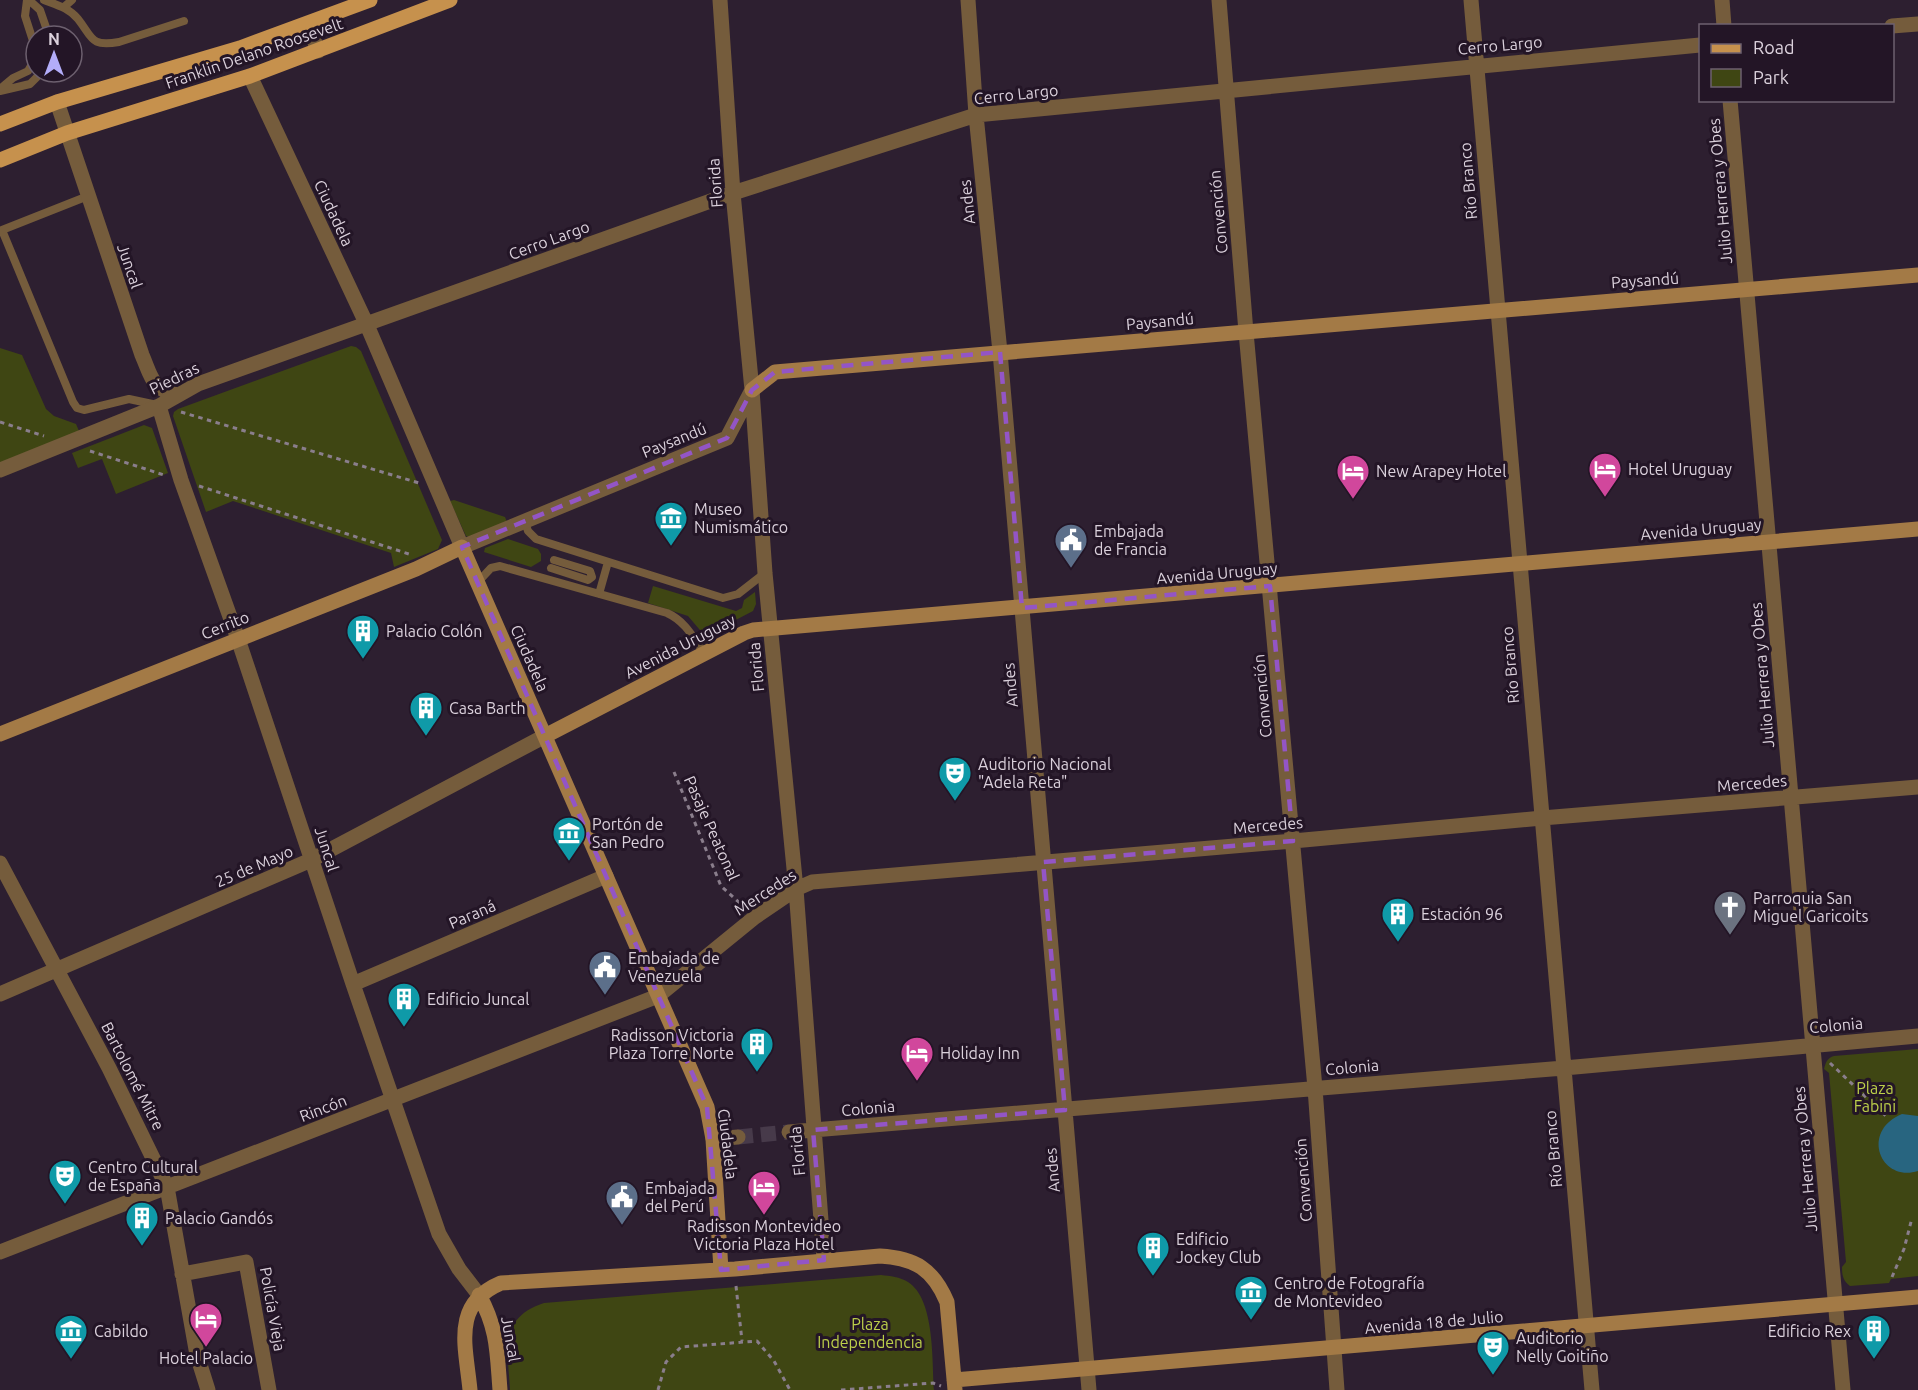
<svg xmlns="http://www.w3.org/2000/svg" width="1918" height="1390" viewBox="0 0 1918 1390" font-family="Ubuntu,sans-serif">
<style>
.green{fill:#3f4613}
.water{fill:#286580}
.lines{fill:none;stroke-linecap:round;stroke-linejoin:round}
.street-tunnel{stroke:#473a4a;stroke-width:15;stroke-dasharray:15 8;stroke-linecap:butt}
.path{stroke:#8a7e8c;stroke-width:3;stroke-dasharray:4.5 4.5;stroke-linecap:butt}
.lane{stroke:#755c3c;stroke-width:8}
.street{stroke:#755c3c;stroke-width:15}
.secondary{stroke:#a37a46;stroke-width:15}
.primary{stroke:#c6914d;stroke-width:15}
.marked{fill:none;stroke:#9355c6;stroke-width:4.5;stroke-dasharray:12 8;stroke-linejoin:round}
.labels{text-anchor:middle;stroke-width:6;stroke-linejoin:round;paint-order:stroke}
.street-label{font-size:16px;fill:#dbd1dc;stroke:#231526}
.poi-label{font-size:16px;fill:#dbd1dc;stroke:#231526;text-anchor:start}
.park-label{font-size:16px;fill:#bccf4a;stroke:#231526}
</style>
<rect width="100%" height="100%" fill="#2d1f30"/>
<path class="green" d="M351,346L356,347L361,351L442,540L438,549L394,567L391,553L233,501L206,512L173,416L174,412L178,409Z
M0,348L22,355L46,409L54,416L76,424L79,431L0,463Z
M144,425L152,428L168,473L116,494L102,459L78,468L72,453Z
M454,500L505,517L507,522L469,537L466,536L450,501Z
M508,539L538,549L541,554V561L531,567L484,552L485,548Z
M653,586L736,611L742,608L744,600L755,592L756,604L753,611L705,636L688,616L648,603Z
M1918,1049V1276L1891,1279L1889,1283L1850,1286C1843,1281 1842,1275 1842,1267L1846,1262L1829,1073L1824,1069C1826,1062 1827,1058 1834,1056Z
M881,1275C890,1276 900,1277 908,1282C935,1299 932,1361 934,1390H510C508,1351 498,1318 544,1303Z"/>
<path class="water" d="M1902,1114L1918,1116V1171C1880,1183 1860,1131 1902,1114Z"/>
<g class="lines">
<path class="street-tunnel" d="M738,1137L789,1132"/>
<path class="path" d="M181,412L419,483
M0,422L44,436
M90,451L164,475
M199,486L412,555
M674,772L721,886L744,907
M1830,1063L1887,1117
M1892,1277L1904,1249L1912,1218
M736,1286L742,1341
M658,1390L666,1362L681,1347L757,1341L774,1361L790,1390
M841,1390L933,1383L941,1386"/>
<path class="lane" d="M29,0L40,10L49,36
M44,0C57,5 69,8 78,19C93,38 90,47 119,42L184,21
M64,7L72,0
M0,89L13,78L28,71L35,59V47L25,16L27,0
M0,91L30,84L42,72
M88,196L2,230L73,402L77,408L84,410L129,399L157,405
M525,522L528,531L536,539L723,598L738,594L765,573
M551,568L588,580L592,577L590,571L554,560
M477,583L491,568L500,566L667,613C685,621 693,637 704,653
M599,594L608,562"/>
<path class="street" d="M720,0L733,193L752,390L765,573L796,889L824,1260
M968,0L976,115L1000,352L1089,1390
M1219,0L1246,332L1315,1088L1337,1390
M1471,0L1592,1390
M1722,0L1724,26
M308,24L318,51
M1892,26L1918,24
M250,76L367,325L462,547L727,438L752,390
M1730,100L1843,1390
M57,102L142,355C152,378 151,388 177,395
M159,406L181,480L238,639L353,984L439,1234L459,1269L479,1295
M0,470L159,406L198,384L733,193L976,115L1700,45
M0,863L109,1068L167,1187L197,1355L208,1390
M353,984L606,876
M0,994L311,860L545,736
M789,1132L1564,1068L1918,1036
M713,1139L738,1137
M0,1252L658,996L755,917L796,889L812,882L1293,841L1542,818L1918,787
M182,1274L246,1262L269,1390"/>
<path class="secondary" d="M752,390L775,372L1918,275
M0,734L416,569L462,547L707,1107L713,1139L721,1270
M545,736L744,633L753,630L1918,529
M479,1295C498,1329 497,1353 500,1390
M954,1380L1918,1297
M470,1390C466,1347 451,1304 501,1283L735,1269L880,1256C915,1258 933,1269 947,1302L955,1390"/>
<path class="primary" d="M0,124L57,102L240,48L370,0
M0,160L67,133L250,76L450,0"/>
</g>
<path class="marked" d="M1000,352L1022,608L1270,586L1293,841L1043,862L1065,1110L813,1130L824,1260L721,1270L707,1107L462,547L727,438L752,390L775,372Z"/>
<defs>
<g id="hotel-pin" transform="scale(1.725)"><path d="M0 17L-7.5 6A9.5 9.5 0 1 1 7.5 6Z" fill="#d1479c" stroke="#231526"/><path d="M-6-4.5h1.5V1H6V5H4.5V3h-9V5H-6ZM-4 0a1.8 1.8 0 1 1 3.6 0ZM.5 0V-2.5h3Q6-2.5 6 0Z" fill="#fff"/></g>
<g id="museum-pin" transform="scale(1.725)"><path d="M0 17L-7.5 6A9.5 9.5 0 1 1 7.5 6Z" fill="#0f9aa8" stroke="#231526"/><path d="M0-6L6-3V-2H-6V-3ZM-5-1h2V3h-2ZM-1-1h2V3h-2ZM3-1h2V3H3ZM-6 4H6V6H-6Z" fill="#fff"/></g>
<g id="civic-pin" transform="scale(1.725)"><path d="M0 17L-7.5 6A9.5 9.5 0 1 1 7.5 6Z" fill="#5c6f8a" stroke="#231526"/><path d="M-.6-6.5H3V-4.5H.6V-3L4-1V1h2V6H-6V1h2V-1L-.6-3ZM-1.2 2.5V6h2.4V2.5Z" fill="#fff"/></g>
<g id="building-pin" transform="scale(1.725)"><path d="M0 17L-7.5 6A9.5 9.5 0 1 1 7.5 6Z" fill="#0f9aa8" stroke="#231526"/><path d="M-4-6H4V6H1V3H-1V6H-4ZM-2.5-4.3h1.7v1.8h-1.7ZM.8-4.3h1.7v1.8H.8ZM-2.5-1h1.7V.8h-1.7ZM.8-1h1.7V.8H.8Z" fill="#fff"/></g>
<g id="theatre-pin" transform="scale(1.725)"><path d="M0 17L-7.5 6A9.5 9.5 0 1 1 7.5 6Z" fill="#0f9aa8" stroke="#231526"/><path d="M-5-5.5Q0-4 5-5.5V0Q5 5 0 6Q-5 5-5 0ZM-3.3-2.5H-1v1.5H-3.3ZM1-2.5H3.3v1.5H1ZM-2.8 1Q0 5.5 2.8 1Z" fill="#fff"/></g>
<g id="church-pin" transform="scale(1.725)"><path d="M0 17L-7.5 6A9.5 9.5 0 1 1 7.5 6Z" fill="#6b7280" stroke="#231526"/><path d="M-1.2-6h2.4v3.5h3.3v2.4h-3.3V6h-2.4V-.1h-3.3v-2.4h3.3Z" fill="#fff"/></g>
</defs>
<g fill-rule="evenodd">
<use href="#hotel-pin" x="1605" y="469"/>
<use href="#hotel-pin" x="1353" y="471"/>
<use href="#museum-pin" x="671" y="518"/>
<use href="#civic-pin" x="1071" y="540"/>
<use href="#building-pin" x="363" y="631"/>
<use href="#building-pin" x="426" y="708"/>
<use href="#theatre-pin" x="955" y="773"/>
<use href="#museum-pin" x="569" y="833"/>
<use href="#church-pin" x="1730" y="907"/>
<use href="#building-pin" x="1398" y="914"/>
<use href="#civic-pin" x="605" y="967"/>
<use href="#building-pin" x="404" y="999"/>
<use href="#building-pin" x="757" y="1044"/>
<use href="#hotel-pin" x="917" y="1053"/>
<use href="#theatre-pin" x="65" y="1176"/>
<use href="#hotel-pin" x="764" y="1187"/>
<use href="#civic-pin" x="622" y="1197"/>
<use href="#building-pin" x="142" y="1218"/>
<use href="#building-pin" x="1153" y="1248"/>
<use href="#museum-pin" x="1251" y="1292"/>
<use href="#hotel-pin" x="206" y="1319"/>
<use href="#museum-pin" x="71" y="1331"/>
<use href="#building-pin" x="1874" y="1331"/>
<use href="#theatre-pin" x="1493" y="1347"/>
</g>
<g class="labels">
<g class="street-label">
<text transform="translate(1500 45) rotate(-5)" y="6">Cerro Largo</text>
<text transform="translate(254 53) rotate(-19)" y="6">Franklin Delano Roosevelt</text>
<text transform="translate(1016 94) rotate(-6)" y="6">Cerro Largo</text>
<text transform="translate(1468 181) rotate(-95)" y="6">Río Branco</text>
<text transform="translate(715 183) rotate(-94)" y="6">Florida</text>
<text transform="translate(1720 191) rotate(-95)" y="6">Julio Herrera y Obes</text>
<text transform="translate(967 202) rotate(-96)" y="6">Andes</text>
<text transform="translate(1218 212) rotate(-95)" y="6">Convención</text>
<text transform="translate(334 213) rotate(65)" y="6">Ciudadela</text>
<text transform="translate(549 240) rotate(-20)" y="6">Cerro Largo</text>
<text transform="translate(130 266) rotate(71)" y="6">Juncal</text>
<text transform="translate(1645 280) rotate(-4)" y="6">Paysandú</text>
<text transform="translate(1160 321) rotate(-5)" y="6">Paysandú</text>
<text transform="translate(174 378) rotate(-26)" y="6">Piedras</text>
<text transform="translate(674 440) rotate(-22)" y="6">Paysandú</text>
<text transform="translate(1701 529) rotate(-5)" y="6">Avenida Uruguay</text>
<text transform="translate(1217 573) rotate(-5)" y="6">Avenida Uruguay</text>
<text transform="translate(225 625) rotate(-22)" y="6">Cerrito</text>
<text transform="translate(680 646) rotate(-27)" y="6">Avenida Uruguay</text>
<text transform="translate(530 658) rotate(66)" y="6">Ciudadela</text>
<text transform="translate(1510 665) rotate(-95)" y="6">Río Branco</text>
<text transform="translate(756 667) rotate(-95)" y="6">Florida</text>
<text transform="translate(1762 675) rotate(-95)" y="6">Julio Herrera y Obes</text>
<text transform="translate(1010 685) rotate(-95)" y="6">Andes</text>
<text transform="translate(1262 696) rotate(-95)" y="6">Convención</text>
<text transform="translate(1752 783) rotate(-5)" y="6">Mercedes</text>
<text transform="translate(1268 825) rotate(-5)" y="6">Mercedes</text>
<text transform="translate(712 828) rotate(66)" y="6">Pasaje Peatonal</text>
<text transform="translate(327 849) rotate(72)" y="6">Juncal</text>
<text transform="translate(254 866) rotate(-23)" y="6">25 de Mayo</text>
<text transform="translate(765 892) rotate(-33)" y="6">Mercedes</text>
<text transform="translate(472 914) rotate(-23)" y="6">Paraná</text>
<text transform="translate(1836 1025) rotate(-5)" y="6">Colonia</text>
<text transform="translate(1352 1067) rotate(-5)" y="6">Colonia</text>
<text transform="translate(133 1076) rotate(63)" y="6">Bartolomé Mitre</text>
<text transform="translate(323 1108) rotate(-21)" y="6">Rincón</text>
<text transform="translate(868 1108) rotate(-5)" y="6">Colonia</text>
<text transform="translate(728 1144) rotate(83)" y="6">Ciudadela</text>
<text transform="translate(1553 1149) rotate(-95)" y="6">Río Branco</text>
<text transform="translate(797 1151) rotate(-95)" y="6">Florida</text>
<text transform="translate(1805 1159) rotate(-95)" y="6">Julio Herrera y Obes</text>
<text transform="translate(1052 1170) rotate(-95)" y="6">Andes</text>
<text transform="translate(1303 1180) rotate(-94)" y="6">Convención</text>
<text transform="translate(273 1309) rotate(80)" y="6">Policía Vieja</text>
<text transform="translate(1434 1322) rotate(-5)" y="6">Avenida 18 de Julio</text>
<text transform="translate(511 1339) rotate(80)" y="6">Juncal</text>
</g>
<g class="poi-label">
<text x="1628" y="475">Hotel Uruguay</text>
<text x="1376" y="477">New Arapey Hotel</text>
<text x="694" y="515">Museo<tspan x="694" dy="18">Numismático</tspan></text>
<text x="1094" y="537">Embajada<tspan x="1094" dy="18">de Francia</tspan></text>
<text x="386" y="637">Palacio Colón</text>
<text x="449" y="714">Casa Barth</text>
<text x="978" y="770">Auditorio Nacional<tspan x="978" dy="18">"Adela Reta"</tspan></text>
<text x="592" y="830">Portón de<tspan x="592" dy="18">San Pedro</tspan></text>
<text x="1753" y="904">Parroquia San<tspan x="1753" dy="18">Miguel Garicoits</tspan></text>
<text x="1421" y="920">Estación 96</text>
<text x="628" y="964">Embajada de<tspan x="628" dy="18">Venezuela</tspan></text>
<text x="427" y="1005">Edificio Juncal</text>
<text x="734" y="1041" text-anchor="end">Radisson Victoria<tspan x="734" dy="18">Plaza Torre Norte</tspan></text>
<text x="940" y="1059">Holiday Inn</text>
<text x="88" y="1173">Centro Cultural<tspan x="88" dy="18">de España</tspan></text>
<text x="645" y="1194">Embajada<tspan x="645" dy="18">del Perú</tspan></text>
<text x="165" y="1224">Palacio Gandós</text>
<text x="764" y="1232" text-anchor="middle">Radisson Montevideo<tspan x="764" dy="18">Victoria Plaza Hotel</tspan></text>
<text x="1176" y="1245">Edificio<tspan x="1176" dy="18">Jockey Club</tspan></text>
<text x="1274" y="1289">Centro de Fotografía<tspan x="1274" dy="18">de Montevideo</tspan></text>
<text x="94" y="1337">Cabildo</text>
<text x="1851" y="1337" text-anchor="end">Edificio Rex</text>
<text x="1516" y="1344">Auditorio<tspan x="1516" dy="18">Nelly Goitiño</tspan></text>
<text x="206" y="1364" text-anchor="middle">Hotel Palacio</text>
</g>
<g class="park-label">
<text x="1875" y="1094">Plaza<tspan x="1875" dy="18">Fabini</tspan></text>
<text x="870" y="1330">Plaza<tspan x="870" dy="18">Independencia</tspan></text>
</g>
</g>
<rect x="1699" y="24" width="195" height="78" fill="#231526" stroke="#6d606f" stroke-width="1.5"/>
<rect x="1711" y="44" width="30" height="9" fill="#c6914d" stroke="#6d606f" stroke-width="1.5"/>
<text x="1753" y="54" font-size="18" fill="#dbd1dc">Road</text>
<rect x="1711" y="69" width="30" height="18" fill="#3f4613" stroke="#6d606f" stroke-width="1.5"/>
<text x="1753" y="84" font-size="18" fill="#dbd1dc">Park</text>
<g transform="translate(54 54)"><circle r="28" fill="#231526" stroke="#6d606f" stroke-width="1.5"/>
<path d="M0-4.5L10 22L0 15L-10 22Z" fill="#b3adf9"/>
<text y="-9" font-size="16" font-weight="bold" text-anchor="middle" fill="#dbd1dc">N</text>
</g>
</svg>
